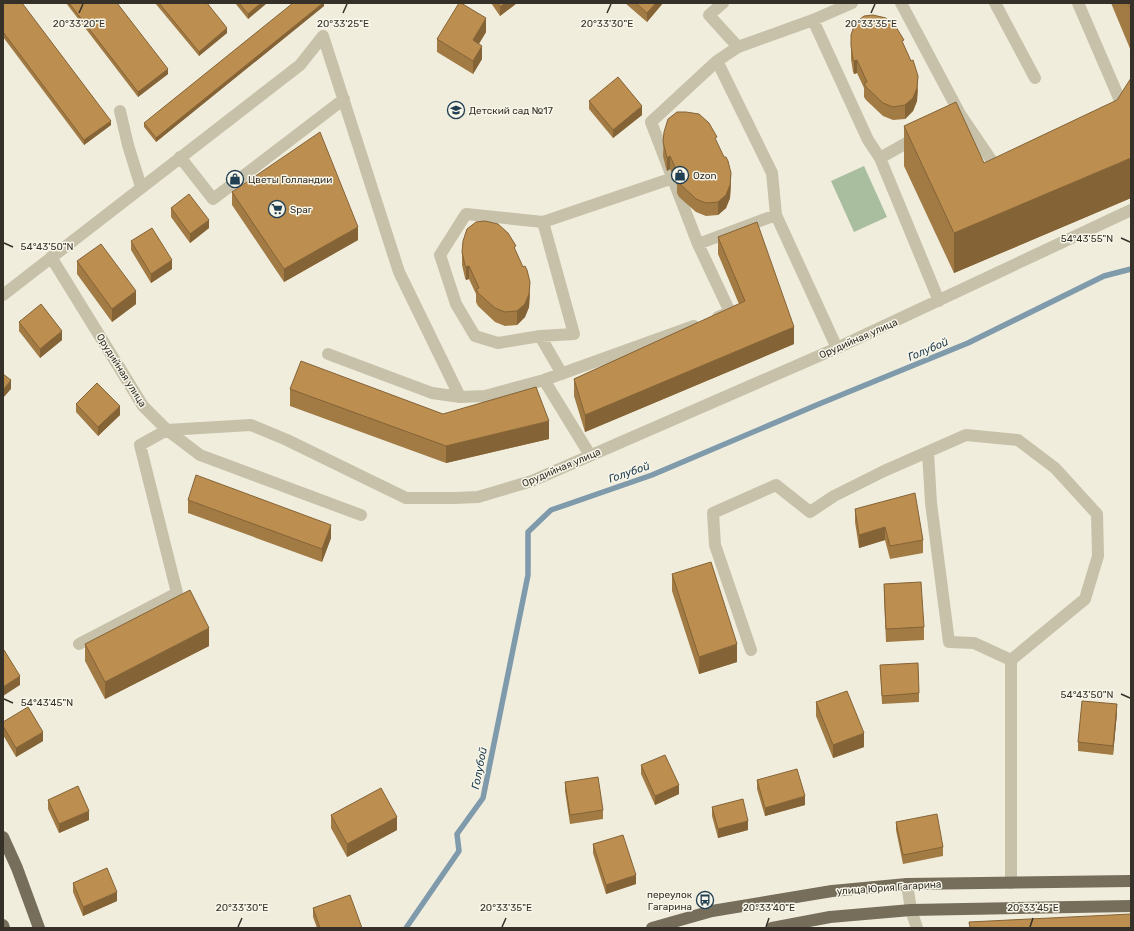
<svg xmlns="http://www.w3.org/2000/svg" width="1134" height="931" viewBox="0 0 1134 931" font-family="Rubik,sans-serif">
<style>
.green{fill:#a8be9e}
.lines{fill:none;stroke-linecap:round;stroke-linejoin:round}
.stream{stroke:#7e9aab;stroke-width:5.5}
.minor{stroke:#c7c1aa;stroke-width:12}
.major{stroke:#766d5b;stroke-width:12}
.wall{fill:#a27a44}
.shaded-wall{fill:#846337}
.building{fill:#bc8e4f;stroke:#846337}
.ticks{fill:none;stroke:#353129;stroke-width:1.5}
.labels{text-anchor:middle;stroke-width:3;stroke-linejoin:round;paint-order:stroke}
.poi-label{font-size:10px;fill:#353129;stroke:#f8f6e9;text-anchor:start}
.street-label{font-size:10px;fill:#353129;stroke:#f8f6e9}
.water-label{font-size:11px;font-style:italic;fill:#213f53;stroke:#f8f6e9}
.ticks-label{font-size:10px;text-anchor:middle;fill:#353129;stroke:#f8f6e9;stroke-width:3;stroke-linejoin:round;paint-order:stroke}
</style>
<rect width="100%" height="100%" fill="#f0eddd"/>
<path class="green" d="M864,166L887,217L854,232L831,181Z"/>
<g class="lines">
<path class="stream" d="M406,928L459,851L457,834L483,798L528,575V532L551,510L652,475L819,404L968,343L1104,276L1131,269"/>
<path class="minor" d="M723,3L709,15L738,47
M901,3L960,114L958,115
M995,3L1035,78
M1078,3L1125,112
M813,20L868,140L880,158L917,137
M323,36L399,272L460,397
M717,61L772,173L776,215L837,348
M120,111L128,145L141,187
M960,114L998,170L1001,169
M180,157L213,199L344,99
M880,158L939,301
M543,222L466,214L440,255L456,304L475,336L498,343L540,336L574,334L543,222L673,178
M698,244L776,215
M51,257L143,406L167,430L251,425L287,440L406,498H454L478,497L532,481L837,348L1131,210
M3,295L300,65L323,36
M718,317L730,312L698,244L651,122L717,61L738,47L813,20L852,3
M540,336L562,374
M328,354L432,393L460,397L485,396L544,380L590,455
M544,380L694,326
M928,452L931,503L949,642L974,643L1011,660V883
M79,644L177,593L140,445L167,430L200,455L361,515
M751,650L715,545L713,513L776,485L810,512L834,496L884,471L966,435L1018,440L1055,468L1097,514L1098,556L1085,599L1011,660
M907,884L911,910L917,928"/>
<path class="major" d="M3,837L17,868L39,928
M3,925L4,928
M652,928L712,911L832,891L907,884L1131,881
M772,928L830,917L911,910L1131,906"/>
</g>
<path class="wall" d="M3,3L111,125L84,145L3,37Z
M66,3H117L168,74L138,97Z
M155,3H207L227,33L199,56Z
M235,3H267L248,19Z
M323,3H324V6L156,142L144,127V123Z
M491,3H517L500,16Z
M625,3H663L647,22Z
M1111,3H1131V51Z
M486,32L479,44L482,59L473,74L437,52V39Z
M851,35L904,46L918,90L917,101L913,111L905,119L893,120L883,116L866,100L864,97V88L857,73L854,74L853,72L851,59Z
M589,101L642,115L613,138L589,109Z
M904,126L984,163L1131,198L954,273L904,166Z
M664,132L717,143L731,186L730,198L726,208L718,215L706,216L696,212L679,197L677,193V185L670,169L667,171L666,168L663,156Z
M232,192L358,240L284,282L232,205Z
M171,208L209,228L190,243L171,217Z
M718,237L794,344L585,432L574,396V379L739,304L718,254Z
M131,241L172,269L151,283L131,250Z
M462,252H516L530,295L529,307L525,317L517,325L505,326L495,322L478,306L476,302V294L469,279L466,280L465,278L462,265Z
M77,261L136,304L112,322L77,274Z
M19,322L62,340L40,358L19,331Z
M290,389L443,414L549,439L446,463L290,406Z
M76,404L120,415L98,436L76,412Z
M188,500L331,538L322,562L188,513Z
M855,509L923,540V553L890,559L885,540L859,548L855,522Z
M672,574L737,662L699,674L672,591Z
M884,584L924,627V640L886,642L884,597Z
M85,644L209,646L105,699L85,661Z
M880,665L919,693V702L882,704Z
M816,702L864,747L833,758L816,716Z
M1117,713L1113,755L1078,751V742Z
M3,722L43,741L16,757L3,735Z
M641,765L679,794L655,805L641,774Z
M757,780L805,805L765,816L757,789Z
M565,782L603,810V819L570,824L565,791Z
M48,800L89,820L59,833L48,809Z
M712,807L748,830L718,838L712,816Z
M331,815L397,830L347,857L331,828Z
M896,822L943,847V856L903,864L896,830Z
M593,844L636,884L606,894L593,853Z
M73,883L117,901L83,916L73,892Z
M313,908L362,928H317L313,917Z"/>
<path class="shaded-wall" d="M261,3H267L248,19V14Z
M323,3H324V6L156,142V138Z
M505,3H517L500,16V7Z
M656,3H663L647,22V13Z
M486,18V32L473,53V40Z
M227,28V33L199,56V52Z
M482,46V59L473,74V61Z
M857,60V73L854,74V61Z
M168,69V74L138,97V92Z
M918,76L917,101L913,111L905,119V105Z
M642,106V115L613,138V130Z
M111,121V125L84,145V140Z
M670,156V169L667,171V158Z
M1131,158V198L954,273V233Z
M731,173L730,198L726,208L718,215V202Z
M209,220V228L190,243V234Z
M358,227V240L284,282V269Z
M172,260V269L151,283V274Z
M469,266V279L466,280V267Z
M530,282L529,307L525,317L517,325V311Z
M136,291V304L112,322V309Z
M794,327V344L585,432V415Z
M62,331V340L40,358V349Z
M11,380V389L3,398V390Z
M120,406V415L98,436V427Z
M549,421V439L446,463V446Z
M331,525V538L322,562V549Z
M885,527V540L859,548V535Z
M209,628V646L105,699V682Z
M737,644V662L699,674V657Z
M20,676V685L3,696V687Z
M1117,704V713L1113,755V746Z
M43,732V741L16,757V748Z
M864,733V747L833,758V745Z
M679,785V794L655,805V796Z
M805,796V805L765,816V808Z
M89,811V820L59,833V824Z
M397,817V830L347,857V844Z
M748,821V830L718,838V829Z
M636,875V884L606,894V885Z
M117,892V901L83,916V907Z"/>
<path class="building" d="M3,3H22L111,121L84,140L3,32Z
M69,3H117L168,69L138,92Z
M159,3H207L227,28L199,52Z
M239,3H261L248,14Z
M293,3H323L156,138L144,123Z
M459,3H461L486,18L473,40L482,46L473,61L437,39Z
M498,3H505L500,7Z
M636,3H656L647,13Z
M1128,3H1131V10Z
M873,15L886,18L896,27L904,40L902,41L911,61L913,60L918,76L917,88L913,98L905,105L893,107L883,103L866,87L864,83L867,82L857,60L854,61L853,59L851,46V35L855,23L864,16Z
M618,77L642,106L613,130L589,101Z
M1131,78V158L954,233L904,126L956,102L984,163L1117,100Z
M677,112H686L699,114L709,123L717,137L715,138L724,157H726L728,161L731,173L730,185L726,195L718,202L706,203L696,199L679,183L677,180L680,178L670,156L667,158L663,142L664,132L668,119Z
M320,132L358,227L284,269L232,192Z
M189,194L209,220L190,234L171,208Z
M485,221L498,224L508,233L516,246L514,247L523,267L525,266L527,270L530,282L529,294L525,304L517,311L505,312L495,308L478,293L476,289L479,288L469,266L466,267L465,265L462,252L463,241L467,229L476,222Z
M757,222L794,327L585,415L574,379L745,301L718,237Z
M152,228L172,260L151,274L131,241Z
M101,244L136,291L112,309L77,261Z
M41,304L62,331L40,349L19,322Z
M301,361L443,414L536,387L549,421L446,446L290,389Z
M3,374L11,380L3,390Z
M97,383L120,406L98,427L76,404Z
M196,475L331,525L322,549L188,500Z
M915,493L923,540L890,546L885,527L859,535L855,509Z
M711,562L737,644L699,657L672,574Z
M921,582L924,627L886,629L884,584Z
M190,590L209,628L105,682L85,644Z
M4,650L20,676L3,687V651Z
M918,663L919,693L882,696L880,665Z
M847,691L864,733L833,745L816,702Z
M1082,701L1117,704L1113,746L1078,742Z
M28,707L43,732L16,748L3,726V722Z
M665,755L679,785L655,796L641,765Z
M797,769L805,796L765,808L757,780Z
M598,777L603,810L570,815L565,782Z
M78,786L89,811L59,824L48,800Z
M381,788L397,817L347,844L331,815Z
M743,799L748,821L718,829L712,807Z
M937,814L943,847L903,855L896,822Z
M623,835L636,875L606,885L593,844Z
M107,868L117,892L83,907L73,883Z
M350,895L362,928H320L313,908Z
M1131,914V928H970L969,922Z"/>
<path class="ticks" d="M79,13L83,4M343,13L347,4M607,13L611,4M871,13L875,4M1121,238L1130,242M4,243L13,247M1121,694L1130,698M4,699L13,703M238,927L242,918M502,927L506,918M766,927L769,918M1030,927L1033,918"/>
<defs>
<g id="school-ring" transform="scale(0.9)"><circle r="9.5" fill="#f8f6e9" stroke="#213f53" stroke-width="1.5"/><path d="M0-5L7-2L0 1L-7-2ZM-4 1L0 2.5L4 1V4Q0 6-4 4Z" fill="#213f53"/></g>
<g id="shop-ring" transform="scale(0.9)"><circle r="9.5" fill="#f8f6e9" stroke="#213f53" stroke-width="1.5"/><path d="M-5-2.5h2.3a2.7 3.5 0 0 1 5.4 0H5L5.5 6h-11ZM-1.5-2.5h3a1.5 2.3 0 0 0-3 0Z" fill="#213f53"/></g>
<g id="supermarket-ring" transform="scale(0.9)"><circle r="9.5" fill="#f8f6e9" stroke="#213f53" stroke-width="1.5"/><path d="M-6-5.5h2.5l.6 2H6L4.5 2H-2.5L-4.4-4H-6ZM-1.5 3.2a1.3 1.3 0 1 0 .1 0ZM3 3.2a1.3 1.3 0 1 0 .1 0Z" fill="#213f53"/></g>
<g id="bus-ring" transform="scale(0.9)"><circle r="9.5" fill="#f8f6e9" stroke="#213f53" stroke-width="1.5"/><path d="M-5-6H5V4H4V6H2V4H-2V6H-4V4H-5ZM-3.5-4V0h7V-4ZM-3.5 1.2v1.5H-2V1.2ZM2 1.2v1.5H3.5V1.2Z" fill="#213f53"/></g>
</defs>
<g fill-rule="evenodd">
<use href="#school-ring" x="456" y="110"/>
<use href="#shop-ring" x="680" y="175"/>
<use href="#shop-ring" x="235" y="179"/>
<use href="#supermarket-ring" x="277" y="209"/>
<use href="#bus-ring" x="705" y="900"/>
</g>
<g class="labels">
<g class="poi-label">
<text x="469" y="114">Детский сад №17</text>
<text x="693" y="179">Ozon</text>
<text x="248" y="183">Цветы Голландии</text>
<text x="290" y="213">Spar</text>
<text x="692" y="898" text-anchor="end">переулок<tspan x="692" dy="12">Гагарина</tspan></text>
</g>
<g class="street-label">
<text transform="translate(858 338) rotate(-24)" y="4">Орудийная улица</text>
<text transform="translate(122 370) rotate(58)" y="4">Орудийная улица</text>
<text transform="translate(561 467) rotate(-23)" y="4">Орудийная улица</text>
<text transform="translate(889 887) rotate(-4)" y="4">улица Юрия Гагарина</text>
</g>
<g class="water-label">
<text transform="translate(928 349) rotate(-23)" y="4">Голубой</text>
<text transform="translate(629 472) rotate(-19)" y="4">Голубой</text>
<text transform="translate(479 768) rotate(-79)" y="4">Голубой</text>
</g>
</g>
<g class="ticks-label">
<text x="79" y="27">20°33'20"E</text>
<text x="343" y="27">20°33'25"E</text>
<text x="607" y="27">20°33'30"E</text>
<text x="871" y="27">20°33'35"E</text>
<text x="1087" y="242">54°43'55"N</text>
<text x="47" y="250">54°43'50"N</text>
<text x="1087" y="698">54°43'50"N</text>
<text x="47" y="706">54°43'45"N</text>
<text x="242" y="911">20°33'30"E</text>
<text x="506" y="911">20°33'35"E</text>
<text x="769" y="911">20°33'40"E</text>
<text x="1033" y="911">20°33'45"E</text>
</g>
<rect width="1134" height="931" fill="none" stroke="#353129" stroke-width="8"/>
</svg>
